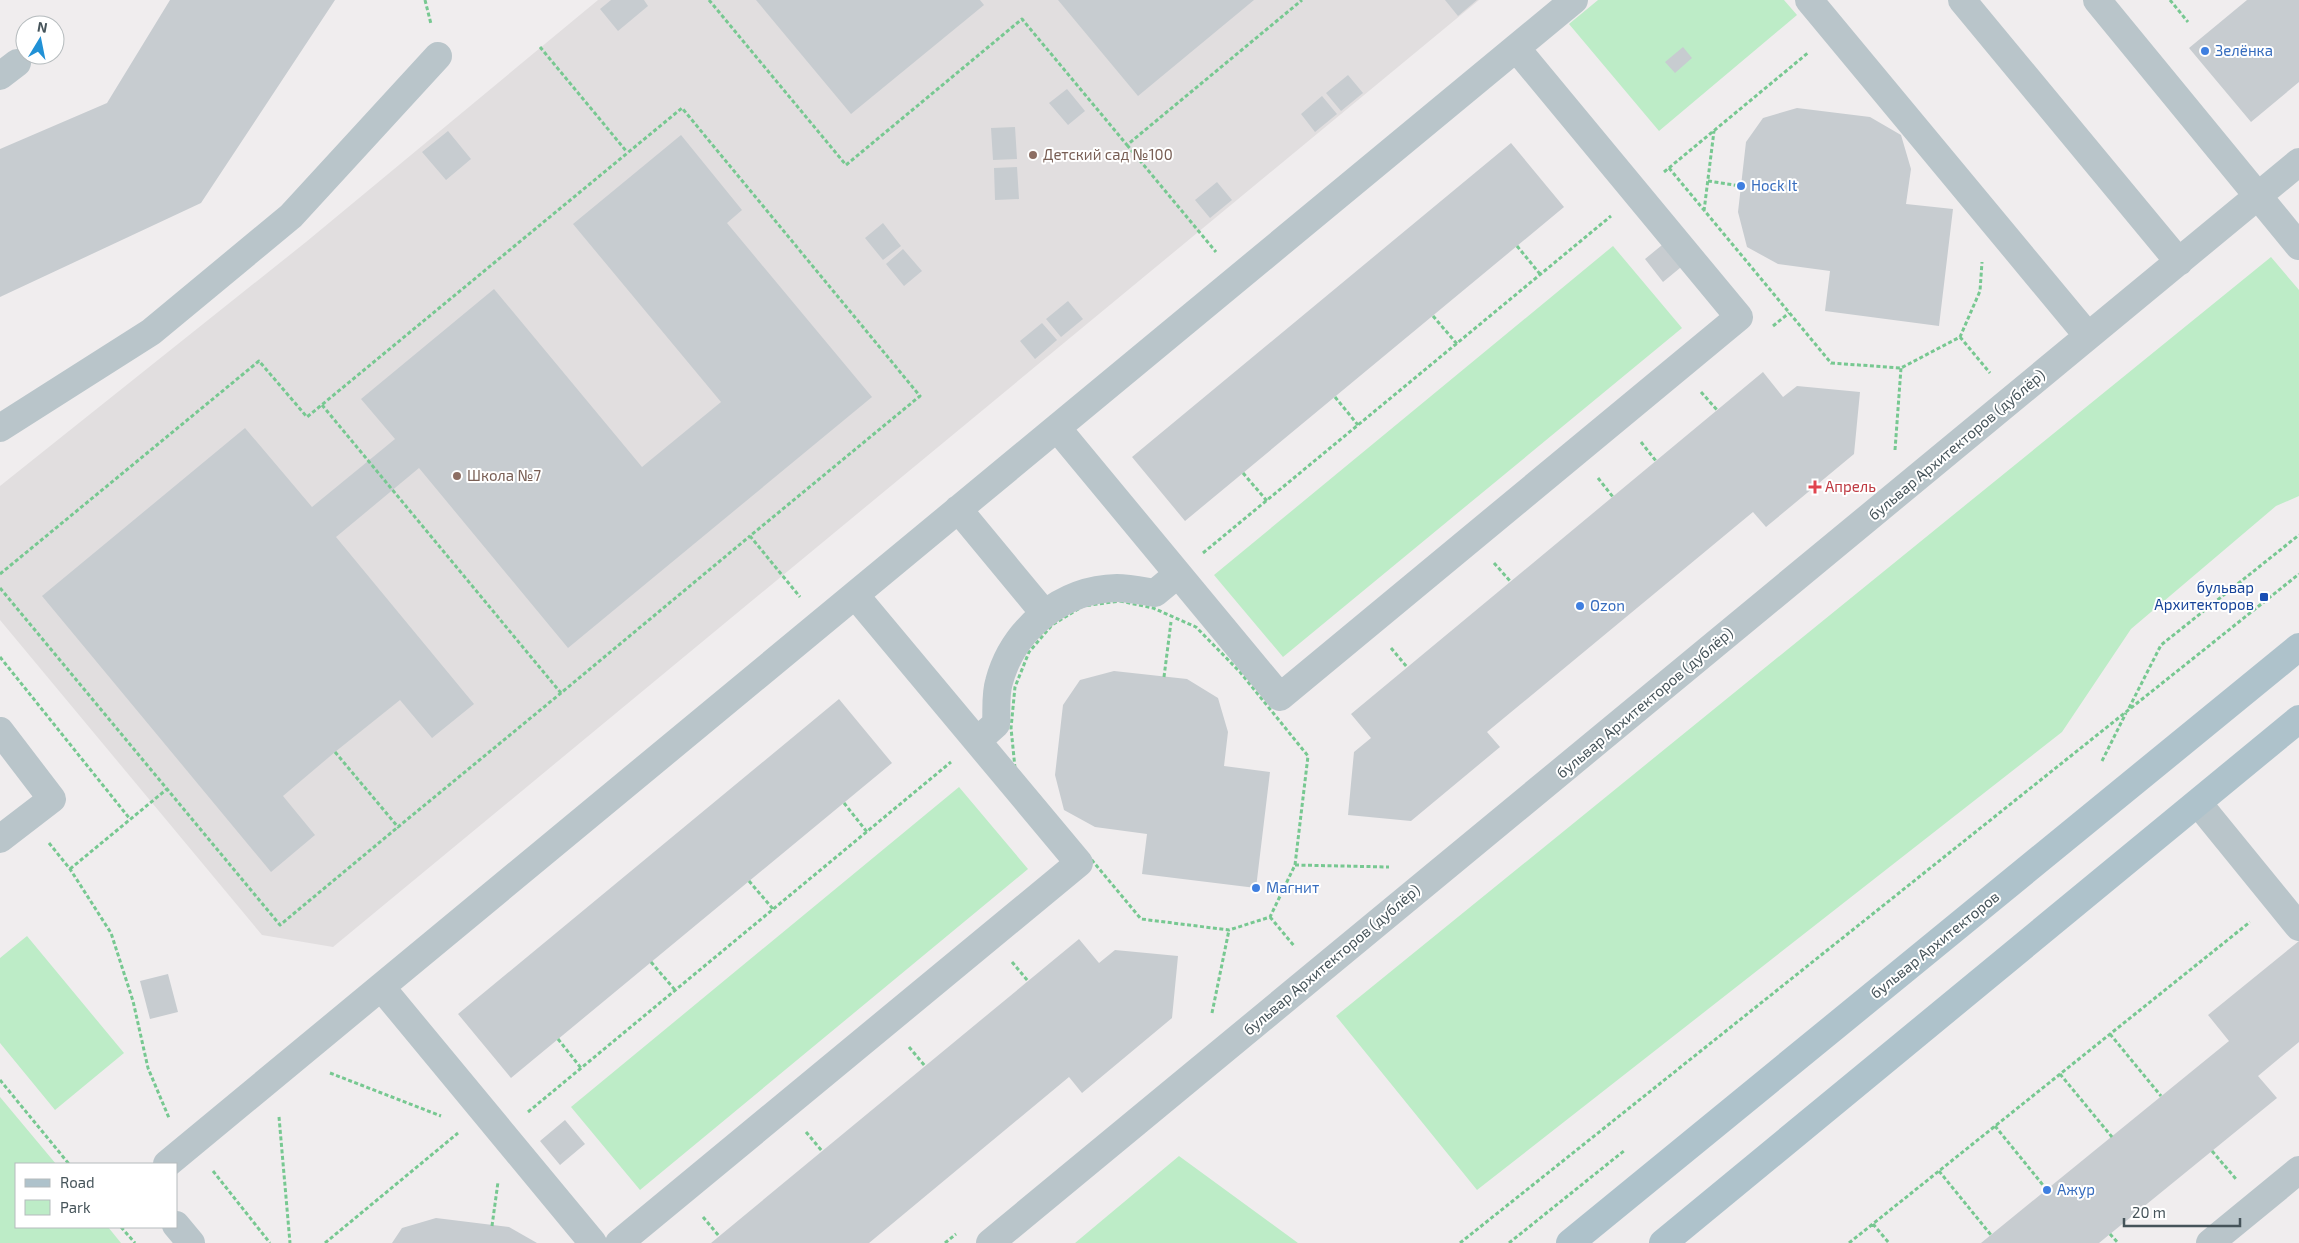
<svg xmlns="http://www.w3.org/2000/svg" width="2299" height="1243" viewBox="0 0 2299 1243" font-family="'Exo 2',sans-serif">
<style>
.education{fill:#e1dedf}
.green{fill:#bdecc7}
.building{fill:#c7ccd0}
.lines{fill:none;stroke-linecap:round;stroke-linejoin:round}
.path{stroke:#77c891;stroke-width:3;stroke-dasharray:4 2.5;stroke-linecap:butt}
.minor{stroke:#b9c5ca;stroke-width:28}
.major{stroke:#aec2cb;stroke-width:28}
.shop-dot{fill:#3f7fe0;stroke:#fff;stroke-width:2}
.education-dot{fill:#8d6e63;stroke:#fff;stroke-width:2}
.health-dot{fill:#e0444e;stroke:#fff;stroke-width:2}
.transit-dot{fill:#1a4fb4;stroke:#fff;stroke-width:2}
.labels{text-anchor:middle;stroke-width:4;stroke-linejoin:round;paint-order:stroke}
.shop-label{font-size:15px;fill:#366cbe;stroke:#fff;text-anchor:start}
.education-label{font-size:15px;fill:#785e54;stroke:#fff;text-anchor:start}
.street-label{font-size:15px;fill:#46545a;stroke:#fff}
.health-label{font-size:15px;fill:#be3a42;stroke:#fff;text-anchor:start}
.transit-label{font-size:15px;fill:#164399;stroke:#fff;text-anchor:end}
</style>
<rect width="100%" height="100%" fill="#f0edee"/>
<path class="education" d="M598,0H1479L333,947L262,935L0,620V486L306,242Z"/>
<path class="green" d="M1598,0H1784L1797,15L1659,131L1569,24Z
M1613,246L1682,328L1283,657L1214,575Z
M2271,257L2299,290V496L2276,506L2131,629L2062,732L1477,1190L1336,1016Z
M959,787L1028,869L640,1190L571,1107Z
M27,936L124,1053L55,1110L0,1043V958Z
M0,1097L56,1164H16V1227H108L121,1243H0Z
M1179,1156L1298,1243H1075Z"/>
<path class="building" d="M170,0H335L201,203L0,297V149L107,103Z
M611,0H644L648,6L618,31L600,9Z
M756,0H980L984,5L851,114Z
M1058,0H1254L1138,96Z
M1445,0H1477L1458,16Z
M2247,0H2299V82L2251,122L2189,48Z
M1683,47L1692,58L1675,73L1665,62Z
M1348,75L1363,93L1341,111L1326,93Z
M1067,89L1085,111L1068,125L1049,103Z
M1322,96L1337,114L1315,132L1301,114Z
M1797,108L1870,117L1901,135L1911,169L1906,204L1953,209L1939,326L1825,311L1830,271L1778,264L1747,247L1738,212L1746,142L1763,118Z
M1015,127L1017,159L993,160L991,128Z
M448,131L471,159L446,180L422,152Z
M681,135L742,210L727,223L872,397L568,648L419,468L336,537L474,704L432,738L400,700L335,752L283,796L315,835L271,872L42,596L245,428L312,507L395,439L361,399L494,289L642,467L721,402L573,224Z
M1511,143L1564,207L1185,521L1132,457Z
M1017,167L1019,199L995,200L994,168Z
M1217,182L1232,200L1210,218L1195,200Z
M883,223L901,246L883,260L865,238Z
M1667,241L1686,263L1663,282L1645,259Z
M903,249L922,271L904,286L886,264Z
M1068,301L1083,319L1061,337L1046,319Z
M1042,323L1057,340L1035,359L1020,341Z
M1763,372L1783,397L1797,386L1860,392L1854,454L1766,527L1753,512L1487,732L1500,747L1411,821L1348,815L1354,752L1371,738L1351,714Z
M1114,671L1187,679L1218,698L1228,732L1224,766L1270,772L1256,888L1142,874L1147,834L1095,827L1064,810L1055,775L1063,705L1080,680Z
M839,699L892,763L511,1078L458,1014Z
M1079,939L1099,963L1115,950L1178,956L1172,1018L1082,1093L1069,1077L869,1243H711Z
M2299,941V1042L2258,1076L2277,1098L2099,1243H1981L2229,1041L2208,1015Z
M168,974L178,1012L150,1019L140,981Z
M565,1120L585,1144L560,1165L540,1141Z
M436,1218L509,1227L537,1243H392L402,1228Z"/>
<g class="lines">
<path class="path" d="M425,0L431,24
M709,0L846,165L1022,19L1127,145L1302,0
M2170,0L2188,22
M540,47L627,152
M1127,145L1216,252
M1669,168L1831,363L1901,368L1960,337L1980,291L1982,262
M1664,172L1809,52
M1708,181L1741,186
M1704,211L1714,131
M1517,246L1540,274
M1433,316L1457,344
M1773,326L1789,313
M1960,337L1990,373
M1701,392L1717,410
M1335,397L1358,425
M322,405L561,693L750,536
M1641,442L1656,461
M1895,450L1901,368
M1243,473L1267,501
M1598,478L1613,497
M1203,553L1611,216
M1494,563L1510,581
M0,574L259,361L307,417L682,108L920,396L750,536L800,597
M0,588L280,925L398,827
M1120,601L1153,608L1196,627L1240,672L1308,756L1295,865L1270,917L1229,930L1141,919L1015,768L1011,728L1015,687L1029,652L1052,625L1083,606Z
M1391,648L1407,667
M0,657L130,819
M1164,677L1171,622
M2129,708L2161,645L2299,535
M335,752L398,827L561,693
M2102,761L2126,713
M844,803L867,832
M49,843L70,869L111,933L133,1001L148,1068L169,1118
M1295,865L1389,867
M70,869L167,789
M749,881L773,909
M1270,917L1295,947
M651,962L675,990
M1012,962L1028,981
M1212,1013L1229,930
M2110,1034L2161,1096
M558,1039L581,1068
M909,1047L925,1066
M330,1073L441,1116
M2060,1074L2112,1137
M0,1080L69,1164
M528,1112L951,762
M279,1117L290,1243
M1995,1126L2047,1190
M806,1132L822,1151
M2212,1151L2236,1179
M213,1171L270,1243
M1939,1171L1991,1235
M703,1217L719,1236
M1873,1224L1889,1243
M492,1226L498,1182
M121,1227L135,1243
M2110,1234L2118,1243
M325,1243L458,1133
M945,1243L956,1234
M1460,1243L2299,574
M1509,1243L1625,1150
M1849,1243L2250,922"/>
<path class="minor" d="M1809,0L2088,336
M1962,0L2179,262
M2097,0L2299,246
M0,76L17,63
M0,428L151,332L291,216L438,56
M1057,428L1280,697L1739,317L1516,48
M958,509L1044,613
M0,731L52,799L0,839
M977,741L996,724C997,711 995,695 999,682C1013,629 1062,589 1117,588C1129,588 1143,591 1155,593L1178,574
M2198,803L2299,927
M381,987L593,1243
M167,1164L1574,0
M176,1225L191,1243
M619,1243L1079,863L855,595
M990,1243L2299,162
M2210,1243L2299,1170"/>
<path class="major" d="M1570,1243L2299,647
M1663,1243L2299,719"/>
</g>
<g class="shop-dot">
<circle cx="2205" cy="51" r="5"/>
<circle cx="1741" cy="186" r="5"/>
<circle cx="1580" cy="606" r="5"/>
<circle cx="1256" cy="888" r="5"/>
<circle cx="2047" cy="1190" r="5"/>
</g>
<g class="education-dot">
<circle cx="1033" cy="155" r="5"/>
<circle cx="457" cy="476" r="5"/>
</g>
<path class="health-dot" d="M1812.5 479.5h5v5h5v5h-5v5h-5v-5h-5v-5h5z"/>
<rect class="transit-dot" x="2259" y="592" width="10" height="10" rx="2.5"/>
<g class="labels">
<g class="shop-label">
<text x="2215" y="56">Зелёнка</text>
<text x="1751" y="191">Hock It</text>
<text x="1590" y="611">Ozon</text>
<text x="1266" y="893">Магнит</text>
<text x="2057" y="1195">Ажур</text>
</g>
<g class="education-label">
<text x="1043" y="160">Детский сад №100</text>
<text x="467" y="481">Школа №7</text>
</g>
<g class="street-label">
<text transform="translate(1957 445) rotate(-40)" y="5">бульвар Архитекторов (дублёр)</text>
<text transform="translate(1645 703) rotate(-40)" y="5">бульвар Архитекторов (дублёр)</text>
<text transform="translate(1935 945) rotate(-39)" y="5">бульвар Архитекторов</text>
<text transform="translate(1332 960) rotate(-40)" y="5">бульвар Архитекторов (дублёр)</text>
</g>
<g class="health-label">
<text x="1825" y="492">Апрель</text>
</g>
<g class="transit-label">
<text x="2254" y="593">бульвар<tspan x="2254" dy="17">Архитекторов</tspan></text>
</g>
</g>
<rect x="15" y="1163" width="162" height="65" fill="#ffffff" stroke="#b5bbbd"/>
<rect x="25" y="1179" width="25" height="8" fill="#aec2cb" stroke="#b5bbbd"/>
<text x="60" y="1188" font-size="15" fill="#46545a">Road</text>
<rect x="25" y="1200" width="25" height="15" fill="#bdecc7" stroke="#b5bbbd"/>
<text x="60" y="1213" font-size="15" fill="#46545a">Park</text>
<g transform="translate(40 40) rotate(10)"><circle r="24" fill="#ffffff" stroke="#b5bbbd"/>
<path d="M0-4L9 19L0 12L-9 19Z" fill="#2191d6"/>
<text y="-8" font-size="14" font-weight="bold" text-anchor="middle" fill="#46545a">N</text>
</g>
<path d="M2124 1218v8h116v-8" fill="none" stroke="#46545a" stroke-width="2.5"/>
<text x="2132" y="1218" font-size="15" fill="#46545a" stroke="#ffffff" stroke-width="4" paint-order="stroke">20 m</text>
</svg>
